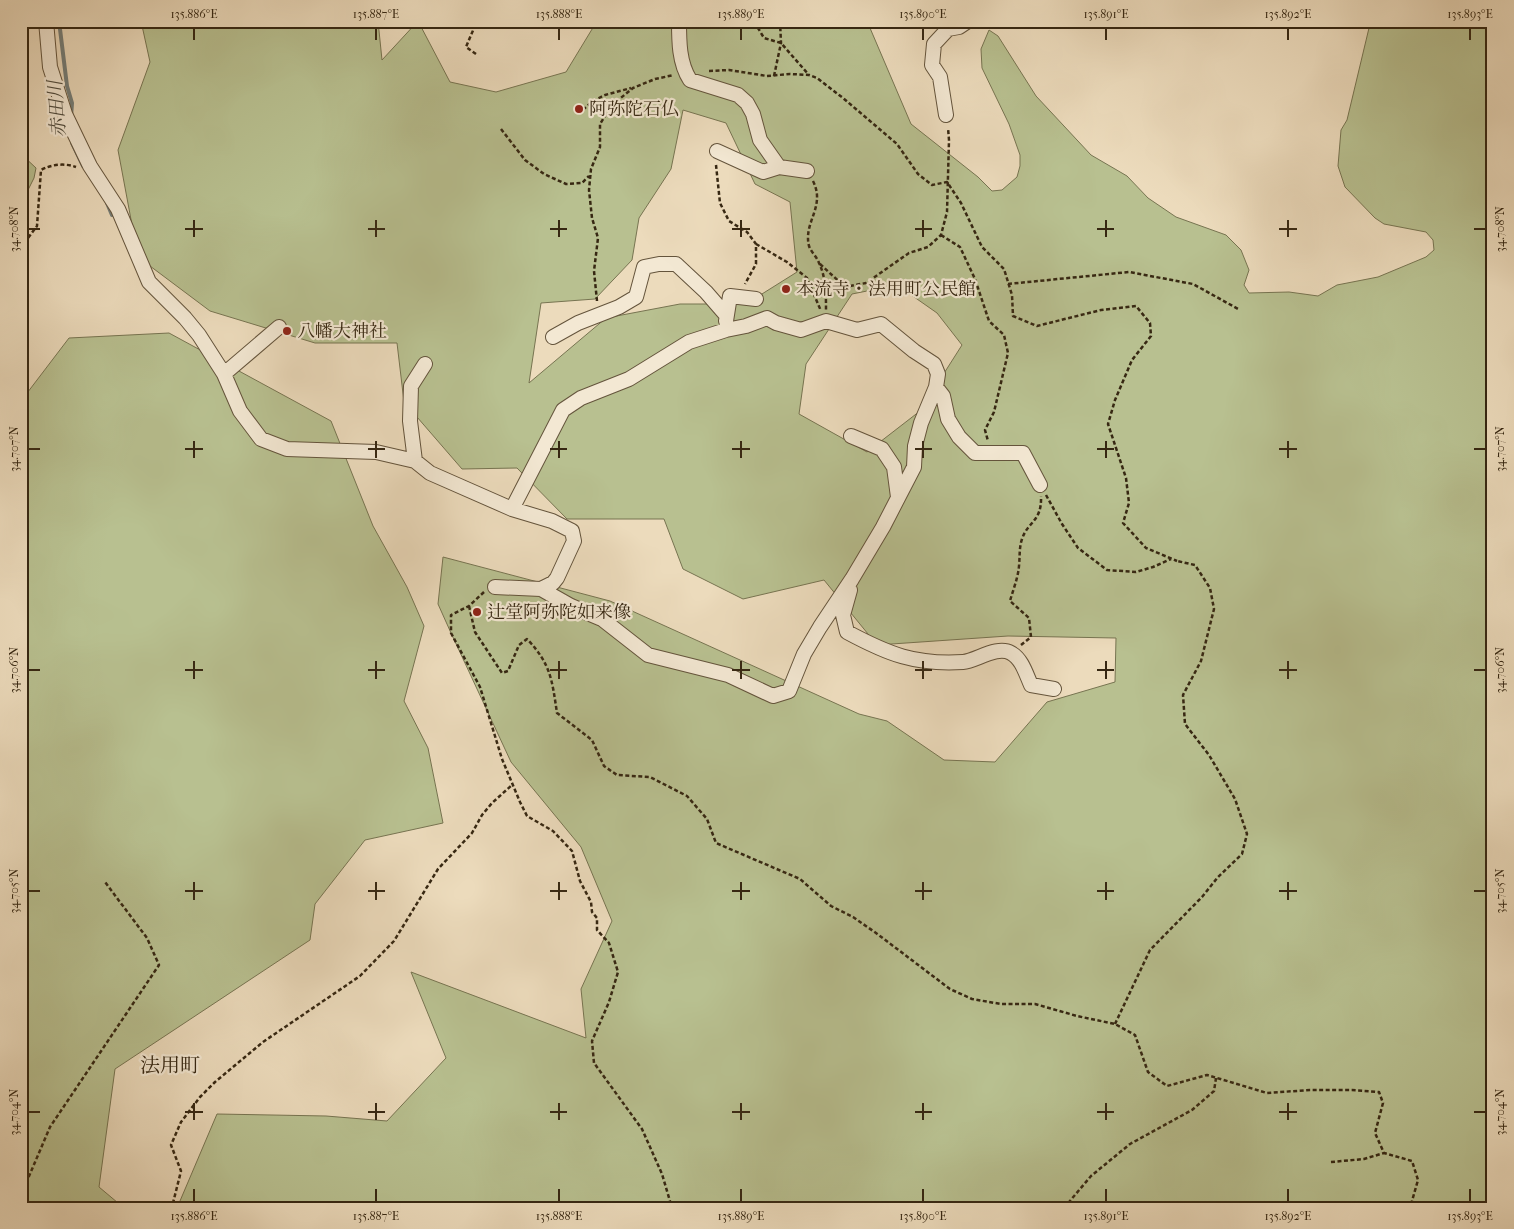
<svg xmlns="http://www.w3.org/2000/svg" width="1514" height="1229" viewBox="0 0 1514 1229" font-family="'IM FELL French Canon','Noto Serif JP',serif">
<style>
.green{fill:#b8c090;stroke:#777451;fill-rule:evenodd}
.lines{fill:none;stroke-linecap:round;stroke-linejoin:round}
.stream{stroke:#757e79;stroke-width:4}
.street-casing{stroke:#64543c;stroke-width:16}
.path{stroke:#362712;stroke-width:2.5;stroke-dasharray:4 2.5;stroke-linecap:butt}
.street{stroke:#f3e8d3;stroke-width:14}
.ticks{fill:none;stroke:#362712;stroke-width:2}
.poi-dot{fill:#8f2418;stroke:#f3e8d3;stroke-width:2}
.labels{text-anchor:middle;stroke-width:4.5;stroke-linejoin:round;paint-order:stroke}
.poi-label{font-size:18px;fill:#362712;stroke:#f3e8d3;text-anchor:start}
.water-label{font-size:19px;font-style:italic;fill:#504b3d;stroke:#f3e8d3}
.quarter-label{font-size:20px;fill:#362712;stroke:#f3e8d3}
.neatline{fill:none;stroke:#362712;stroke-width:2}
.ticks-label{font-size:12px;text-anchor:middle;fill:#362712}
</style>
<rect width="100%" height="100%" fill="#ecdbbc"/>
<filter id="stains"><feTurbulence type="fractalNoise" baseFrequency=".004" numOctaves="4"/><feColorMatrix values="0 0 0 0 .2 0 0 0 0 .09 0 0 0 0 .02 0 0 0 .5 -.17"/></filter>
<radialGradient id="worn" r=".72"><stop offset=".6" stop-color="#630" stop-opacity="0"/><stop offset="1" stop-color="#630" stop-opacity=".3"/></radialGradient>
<path class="green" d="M141,21H378L382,60L418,21L450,82L496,92L566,72L597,21H867L911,124L978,177L992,191L1002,190L1017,177L1020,166V155L1009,124L982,68L981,49L989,30L998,36L1036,96L1091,155L1127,176L1148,198L1176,217L1226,235L1241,250L1249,270L1244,285L1249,293L1289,292L1318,296L1337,285L1378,277L1426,257L1434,250L1433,240L1426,232L1384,224L1375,218L1345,187L1338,166L1341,130L1347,120L1369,28V21H1493V1208H177L217,1114L326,1116L387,1121L446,1058L411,972L586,1038L581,989L612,921L581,847L511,762L451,633L438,604L443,557L610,601L859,714L887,721L944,760L995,762L1047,702L1115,682L1116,638L1008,636L877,645L824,580L743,599L683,569L664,519H567L517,468L462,469L404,402L397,343H315L210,311L138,257L118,150L150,62ZM683,110L726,123L755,184L790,202L797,272L746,304H680L606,318L529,383L541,303L595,299L632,260L639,218L671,169ZM897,285L937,313L962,345L920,411L867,452L799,414L806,364L852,294Z
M21,154L36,168L34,178L21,204Z
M169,333L331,421L373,526L407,587L424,626L404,701L428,748L443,823L365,840L315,904L310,940L115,1069L99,1187L124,1208H21V401L69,338Z"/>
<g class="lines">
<path class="stream" d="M59,21L67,86L72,103L71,117
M72,143L83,166
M107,203L112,215"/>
<g class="street-casing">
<path id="street" d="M46,21L50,67L65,114L90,166L118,209L149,282L185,318L199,335L224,374L240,411L261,439L287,449L376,452L415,461L430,473L512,509L552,521L572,531L574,541L557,578L553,583L541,589
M679,21C679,41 679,63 690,80L738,95L747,103L753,114L760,140L779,167L807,171
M946,115L940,77L932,65L934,44L948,29L959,27L968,21
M717,151L763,172L779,167
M726,321L730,296L756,299
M553,337L578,323L619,307L636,297L644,267L659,264H676L706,292L726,315
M224,374L279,327
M936,387L943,396L948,419L959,437L975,453H1023L1040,485
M851,436L882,449L894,467L898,497
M415,461L410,421L411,386L425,364
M495,587L541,589L571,606L602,619L648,655L728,675L773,696L789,691L804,654L820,627L852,579L883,527L914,467L915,446L921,423L936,387L938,374L934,364L914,351L881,324L857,330L826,321L801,330L776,323L767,318L746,326L726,330L689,342L629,379L581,398L563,410L512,509
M850,590L843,615L847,632C888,654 915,665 963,662C976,661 997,645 1011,653C1022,659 1026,674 1031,685L1054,689"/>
</g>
<path class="path" d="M759,21L758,28L764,38L781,43L809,75
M476,54L466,47L477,21
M709,71L729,70L767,76L790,74L809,75L817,78L843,98L897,144L918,174L932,185L947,182L961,203L982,247L1004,269L1012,295L1013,316L1037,326L1101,310L1136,306L1150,323L1151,336L1132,360L1115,400L1108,424L1126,478L1129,503L1123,523L1146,548L1177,561
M774,76L781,43L780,21
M578,114L593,101L605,95L631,88
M501,129L525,160L544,174L566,184L582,183L589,176
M716,165L720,203L729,221L747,232L756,244V264L745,284
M813,181C826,207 803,222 809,246C811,252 817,257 819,263C826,277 826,295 826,310
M941,235L960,247L975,279L989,321L1004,335L1008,353L994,412L985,430L988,441
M756,244L787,262L807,278L821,311
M820,264L845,287L866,283L909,253L928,247L941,235L947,212L949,140L948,128
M21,276L28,238L37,226L41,170C52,164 65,163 76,167
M1008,284L1129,272L1193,284L1240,310
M597,301L594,271L598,238L592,218L589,190L591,169L600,147V124L612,105L633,88L655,79L674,75
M1046,495L1062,524L1078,548L1107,570L1136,572L1153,567L1171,559
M484,592L469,606L451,615V633L480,687L502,759L520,802L527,816L553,831L572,851L580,881L591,902L592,912L597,918V930L609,943L618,972L609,1002L592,1041L594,1063L642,1129L662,1174L672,1208
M469,606L475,632L502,673L508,671L519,645L527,639C551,664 552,680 557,713L592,740L604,766L617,775L650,777L687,796L707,819L716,843L800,879L831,906L853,917L876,933L950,989L972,999L1001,1004H1035L1077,1016L1115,1024L1135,1035L1148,1072L1167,1086L1207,1075L1267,1093L1310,1090H1352L1379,1092L1383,1103L1375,1133L1384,1153L1412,1161L1418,1180L1410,1208
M1021,645L1031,637L1029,618L1010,601C1013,590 1018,578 1019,566C1020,556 1019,548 1022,539C1028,521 1042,522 1041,496
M1115,1024L1150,950L1202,897L1218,877L1242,854L1247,834L1235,799L1209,755L1185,724L1183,695L1201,661L1214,609L1210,588L1195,565L1177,561
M1331,1162L1364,1159L1384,1153
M21,1195L50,1127L159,965L147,938L105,882
M168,1208L173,1203L181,1171L171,1145L181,1122L200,1097L215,1082L263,1042L360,976L394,941L438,869L472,833L482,815L492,803L512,785
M1064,1208L1091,1176L1130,1144L1192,1110L1214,1091L1216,1078"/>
<use href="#street" class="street"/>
</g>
<path class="ticks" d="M194,28V40M376,28V40M559,28V40M741,28V40M923,28V40M1106,28V40M1288,28V40M1470,28V40M194,220V237M376,220V237M559,220V237M741,220V237M923,220V237M1106,220V237M1288,220V237M28,229H40M185,229H203M368,229H385M550,229H567M732,229H750M915,229H932M1097,229H1114M1279,229H1297M1474,229H1486M194,441V458M376,441V458M559,441V458M741,441V458M923,441V458M1106,441V458M1288,441V458M28,449H40M185,449H203M368,449H385M550,449H567M732,449H750M915,449H932M1097,449H1114M1279,449H1297M1474,449H1486M194,661V679M376,661V679M559,661V679M741,661V679M923,661V679M1106,661V679M1288,661V679M28,670H40M185,670H203M368,670H385M550,670H567M732,670H750M915,670H932M1097,670H1114M1279,670H1297M1474,670H1486M194,882V900M376,882V900M559,882V900M741,882V900M923,882V900M1106,882V900M1288,882V900M28,891H40M185,891H203M368,891H385M550,891H567M732,891H750M915,891H932M1097,891H1114M1279,891H1297M1474,891H1486M194,1103V1120M376,1103V1120M559,1103V1120M741,1103V1120M923,1103V1120M1106,1103V1120M1288,1103V1120M28,1112H40M185,1112H203M368,1112H385M550,1112H567M732,1112H750M915,1112H932M1097,1112H1114M1279,1112H1297M1474,1112H1486M194,1189V1202M376,1189V1202M559,1189V1202M741,1189V1202M923,1189V1202M1106,1189V1202M1288,1189V1202M1470,1189V1202"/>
<g class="poi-dot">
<circle cx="579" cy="109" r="5"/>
<circle cx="786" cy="289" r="5"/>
<circle cx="287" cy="331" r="5"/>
<circle cx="477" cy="612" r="5"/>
</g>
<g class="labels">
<g class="poi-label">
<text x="589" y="115">阿弥陀石仏</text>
<text x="796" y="295">本流寺・法用町公民館</text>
<text x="297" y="337">八幡大神社</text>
<text x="487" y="618">辻堂阿弥陀如来像</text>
</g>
<g class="water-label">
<text transform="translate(56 109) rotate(-94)" y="7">赤田川</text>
</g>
<g class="quarter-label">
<text x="170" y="1072">法用町</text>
</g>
</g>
<rect width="1514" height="1229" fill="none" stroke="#ecdbbc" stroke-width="55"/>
<rect x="28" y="28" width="1458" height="1174" class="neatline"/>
<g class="ticks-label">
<text x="194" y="18">135.886°E</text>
<text x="376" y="18">135.887°E</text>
<text x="559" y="18">135.888°E</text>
<text x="741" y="18">135.889°E</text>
<text x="923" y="18">135.890°E</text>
<text x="1106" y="18">135.891°E</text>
<text x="1288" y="18">135.892°E</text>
<text x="1470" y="18">135.893°E</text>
<text transform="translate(14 229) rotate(-90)" y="4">34.708°N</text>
<text transform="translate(1500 229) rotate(-90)" y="4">34.708°N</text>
<text transform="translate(14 449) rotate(-90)" y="4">34.707°N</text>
<text transform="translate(1500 449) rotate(-90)" y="4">34.707°N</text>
<text transform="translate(14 670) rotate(-90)" y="4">34.706°N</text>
<text transform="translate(1500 670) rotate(-90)" y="4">34.706°N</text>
<text transform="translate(14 891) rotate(-90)" y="4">34.705°N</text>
<text transform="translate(1500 891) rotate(-90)" y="4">34.705°N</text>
<text transform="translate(14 1112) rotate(-90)" y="4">34.704°N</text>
<text transform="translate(1500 1112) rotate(-90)" y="4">34.704°N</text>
<text x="194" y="1220">135.886°E</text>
<text x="376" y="1220">135.887°E</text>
<text x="559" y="1220">135.888°E</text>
<text x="741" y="1220">135.889°E</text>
<text x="923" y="1220">135.890°E</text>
<text x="1106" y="1220">135.891°E</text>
<text x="1288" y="1220">135.892°E</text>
<text x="1470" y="1220">135.893°E</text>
</g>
<rect width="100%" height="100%" filter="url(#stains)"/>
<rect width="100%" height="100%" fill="url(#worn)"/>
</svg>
